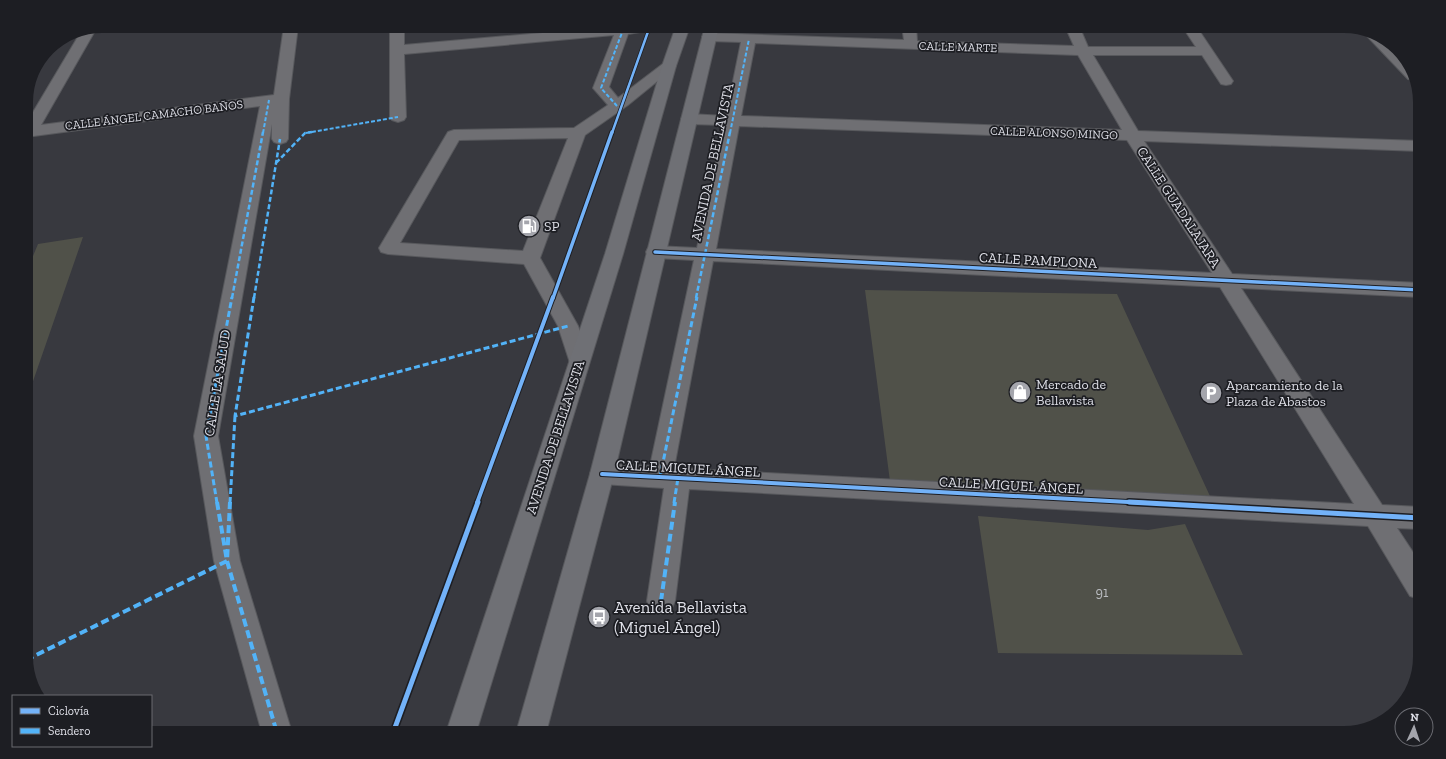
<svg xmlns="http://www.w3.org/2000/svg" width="1446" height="759" viewBox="0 0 1446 759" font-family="'Zilla Slab',serif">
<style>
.building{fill:#505149}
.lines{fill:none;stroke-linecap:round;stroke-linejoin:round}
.minor-casing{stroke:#57585c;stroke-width:2}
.major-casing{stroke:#57585c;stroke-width:2}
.minor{fill:#6f6f73;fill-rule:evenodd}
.major{fill:#6f7075;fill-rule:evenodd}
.quiet-far3{stroke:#52b3f8;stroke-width:2;stroke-dasharray:4 2;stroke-linecap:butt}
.quiet-far2{stroke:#52b3f8;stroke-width:2.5;stroke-dasharray:5 2.5;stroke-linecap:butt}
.quiet-far1{stroke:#52b3f8;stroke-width:3;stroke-dasharray:6 3;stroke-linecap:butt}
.quiet{stroke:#52b3f8;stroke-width:4;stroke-dasharray:8 4;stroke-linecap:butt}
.cycleway-far3-casing{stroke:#1d1e23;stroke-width:4}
.cycleway-far2-casing{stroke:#1d1e23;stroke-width:5.5}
.cycleway-far1-casing{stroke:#1d1e23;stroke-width:6}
.cycleway-casing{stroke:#1d1e23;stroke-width:8}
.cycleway-far3{stroke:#73b2f8;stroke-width:2.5}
.cycleway-far2{stroke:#73b2f8;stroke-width:3.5}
.cycleway-far1{stroke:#73b2f8;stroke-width:4}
.cycleway{stroke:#73b2f8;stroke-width:5}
.labels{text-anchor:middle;stroke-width:3.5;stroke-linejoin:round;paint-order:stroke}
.far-street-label{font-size:12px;fill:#dedfe7;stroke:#1d1e23}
.street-label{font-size:14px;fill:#dedfe7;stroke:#1d1e23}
.poi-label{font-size:14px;fill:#dedfe7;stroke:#1d1e23;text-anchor:start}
.near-number-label{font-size:14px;fill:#babcc0}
.near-poi-label{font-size:17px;fill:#dedfe7;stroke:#1d1e23;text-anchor:start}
</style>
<rect width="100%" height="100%" fill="#38393f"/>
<path class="building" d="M83,237L31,387L26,388V273L38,244Z
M865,290L1117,294L1215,507L891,489Z
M978,516L1148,530L1185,524L1243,655L998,653Z"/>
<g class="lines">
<g class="minor-casing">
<path id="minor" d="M284,26H298L289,99L288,139L286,142L280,144L274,142L272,139V124L218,436L240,561L292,733H262L214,561L194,436L260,106L26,137V124L82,30L95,27L96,29L41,125L274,95Z
M390,26H404V45L623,26H660L658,29L628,34L609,87L618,98L664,63L669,62L674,63L676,66L628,105L585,135L540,258L578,326L590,360L587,366L579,368L571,366L558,326L524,264L388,254L381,252L379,248L448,132L454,130L574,128L608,105L593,88L614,35L404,54L406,117L404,120L398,122L392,120L390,117ZM568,138L523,251L400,243L459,140Z
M902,26H916L917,41L1074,46L1065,26H1079L1088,47H1196L1182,26H1196L1233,81L1231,84L1226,85L1221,84L1202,55H1093L1138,131L1420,141V151L1144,141L1232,274L1420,283V297L1241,288L1382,505L1420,507V529L1397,528L1420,563V599L1410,596L1368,526L689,489L675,601L671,610L661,614L651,610L647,601L664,488L602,484L593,481L590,474L593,467L602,464L650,466L694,260L655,258L648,256L646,252L648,248L655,246L697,248L724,125L689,124L683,122L681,119L683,116L689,114L726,116L741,42L709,41L704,40L702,37L704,34L709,33L904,40ZM755,43L1078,55L1122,130L741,116ZM739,126L1127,140L1212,273L716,249ZM713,261L1220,287L1354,504L674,468Z
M1365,31L1378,34L1397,51L1408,62L1414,80L1408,79L1366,35Z"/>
</g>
<g class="major-casing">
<path id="major" d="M676,26H690L676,66L623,254L476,733H446L605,254L662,66Z
M705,26H719L614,474L546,733H516L590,474Z"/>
</g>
<use href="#minor" class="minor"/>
<use href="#major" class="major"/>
<path class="quiet-far3" d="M617,106L601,88L623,30
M263,133L269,100
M306,133L398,117
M730,133L749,39"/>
<path class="quiet-far2" d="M276,163L305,133L312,132
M232,298L263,132
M254,298L280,139
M696,298L730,132"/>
<path class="quiet-far1" d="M254,297L235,416L568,326
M660,477L697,297
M217,503L206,436L232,297
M230,503L235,416
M674,503L678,478"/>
<path class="quiet" d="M217,502L227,561L277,733
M661,601L675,502
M26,660L227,561L230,502"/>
<g class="cycleway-far3-casing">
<path id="cycleway-far3" d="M612,133L650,26"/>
</g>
<g class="cycleway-far2-casing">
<path id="cycleway-far2" d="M655,252L1420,290
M553,298L612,132"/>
</g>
<g class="cycleway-far1-casing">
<path id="cycleway-far1" d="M602,474L1147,503
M477,503L553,297"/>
</g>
<g class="cycleway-casing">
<path id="cycleway" d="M1129,502L1420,518
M393,733L478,502"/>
</g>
<use href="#cycleway-far3" class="cycleway-far3"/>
<use href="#cycleway-far2" class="cycleway-far2"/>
<use href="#cycleway-far1" class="cycleway-far1"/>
<use href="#cycleway" class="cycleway"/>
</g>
<defs>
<g id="fuel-disc" transform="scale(1.15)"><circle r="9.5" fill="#a4a5ac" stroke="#1d1e23"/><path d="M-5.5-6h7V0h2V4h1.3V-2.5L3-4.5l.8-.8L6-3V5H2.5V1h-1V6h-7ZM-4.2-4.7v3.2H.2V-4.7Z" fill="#fff"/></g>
<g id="shop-disc" transform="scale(1.15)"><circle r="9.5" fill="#a4a5ac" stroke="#1d1e23"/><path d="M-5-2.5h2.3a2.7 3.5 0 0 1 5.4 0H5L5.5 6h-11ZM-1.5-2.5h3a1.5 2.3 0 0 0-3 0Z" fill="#fff"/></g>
<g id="parking-disc" transform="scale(1.15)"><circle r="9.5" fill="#a4a5ac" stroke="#1d1e23"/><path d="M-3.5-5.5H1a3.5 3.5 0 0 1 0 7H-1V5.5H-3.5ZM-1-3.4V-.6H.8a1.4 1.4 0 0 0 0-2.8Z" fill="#fff"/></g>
<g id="bus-disc" transform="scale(1.15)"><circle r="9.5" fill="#a4a5ac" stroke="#1d1e23"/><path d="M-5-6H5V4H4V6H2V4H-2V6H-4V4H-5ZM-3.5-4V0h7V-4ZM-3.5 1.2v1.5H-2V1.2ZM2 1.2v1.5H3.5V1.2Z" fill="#fff"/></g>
</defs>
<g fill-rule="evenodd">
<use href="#fuel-disc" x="529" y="226"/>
<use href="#shop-disc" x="1020" y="392"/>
<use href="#parking-disc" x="1211" y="393"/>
<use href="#bus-disc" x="599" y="617"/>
</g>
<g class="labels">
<g class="far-street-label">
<text transform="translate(958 47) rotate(2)" y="4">CALLE MARTE</text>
<text transform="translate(154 115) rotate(-7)" y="4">CALLE ÁNGEL CAMACHO BAÑOS</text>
<text transform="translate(1054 133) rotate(2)" y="4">CALLE ALONSO MINGO</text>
</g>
<g class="street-label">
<text transform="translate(712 162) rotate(-78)" y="5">AVENIDA DE BELLAVISTA</text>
<text transform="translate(1179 207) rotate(57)" y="5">CALLE GUADALAJARA</text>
<text transform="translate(1038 260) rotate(3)" y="5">CALLE PAMPLONA</text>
<text transform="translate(217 383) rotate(-81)" y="5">CALLE LA SALUD</text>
<text transform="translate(555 437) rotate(-72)" y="5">AVENIDA DE BELLAVISTA</text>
<text transform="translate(688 468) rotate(3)" y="5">CALLE MIGUEL ÁNGEL</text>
<text transform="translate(1011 485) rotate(3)" y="5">CALLE MIGUEL ÁNGEL</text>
</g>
<g class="poi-label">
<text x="544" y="231">SP</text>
<text x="1036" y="389">Mercado de<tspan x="1036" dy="16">Bellavista</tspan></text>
<text x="1226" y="390">Aparcamiento de la<tspan x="1226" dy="16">Plaza de Abastos</tspan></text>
</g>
<g class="near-number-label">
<text x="1102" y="597">91</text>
</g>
<g class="near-poi-label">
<text x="614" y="613">Avenida Bellavista<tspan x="614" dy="20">(Miguel Ángel)</tspan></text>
</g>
</g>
<path d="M0 0H1446V759H0ZM102 33H1344A69 69 0 0 1 1413 102V657A69 69 0 0 1 1344 726H102A69 69 0 0 1 33 657V102A69 69 0 0 1 102 33Z" fill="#1d1e23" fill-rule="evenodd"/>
<rect x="12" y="695" width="140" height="52" fill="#1d1e23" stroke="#6a6b71"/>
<rect x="20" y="708" width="20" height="6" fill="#73b2f8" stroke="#6a6b71"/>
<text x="48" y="715" font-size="12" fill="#dedfe7">Ciclovía</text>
<rect x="20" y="728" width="20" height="6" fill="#52b3f8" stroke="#6a6b71"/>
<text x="48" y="735" font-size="12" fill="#dedfe7">Sendero</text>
<g transform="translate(1414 727) rotate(3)"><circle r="19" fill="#1d1e23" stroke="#6a6b71"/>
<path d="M0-3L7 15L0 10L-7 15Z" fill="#a4a5ac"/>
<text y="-6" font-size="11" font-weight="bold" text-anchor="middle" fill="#dedfe7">N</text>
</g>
</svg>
